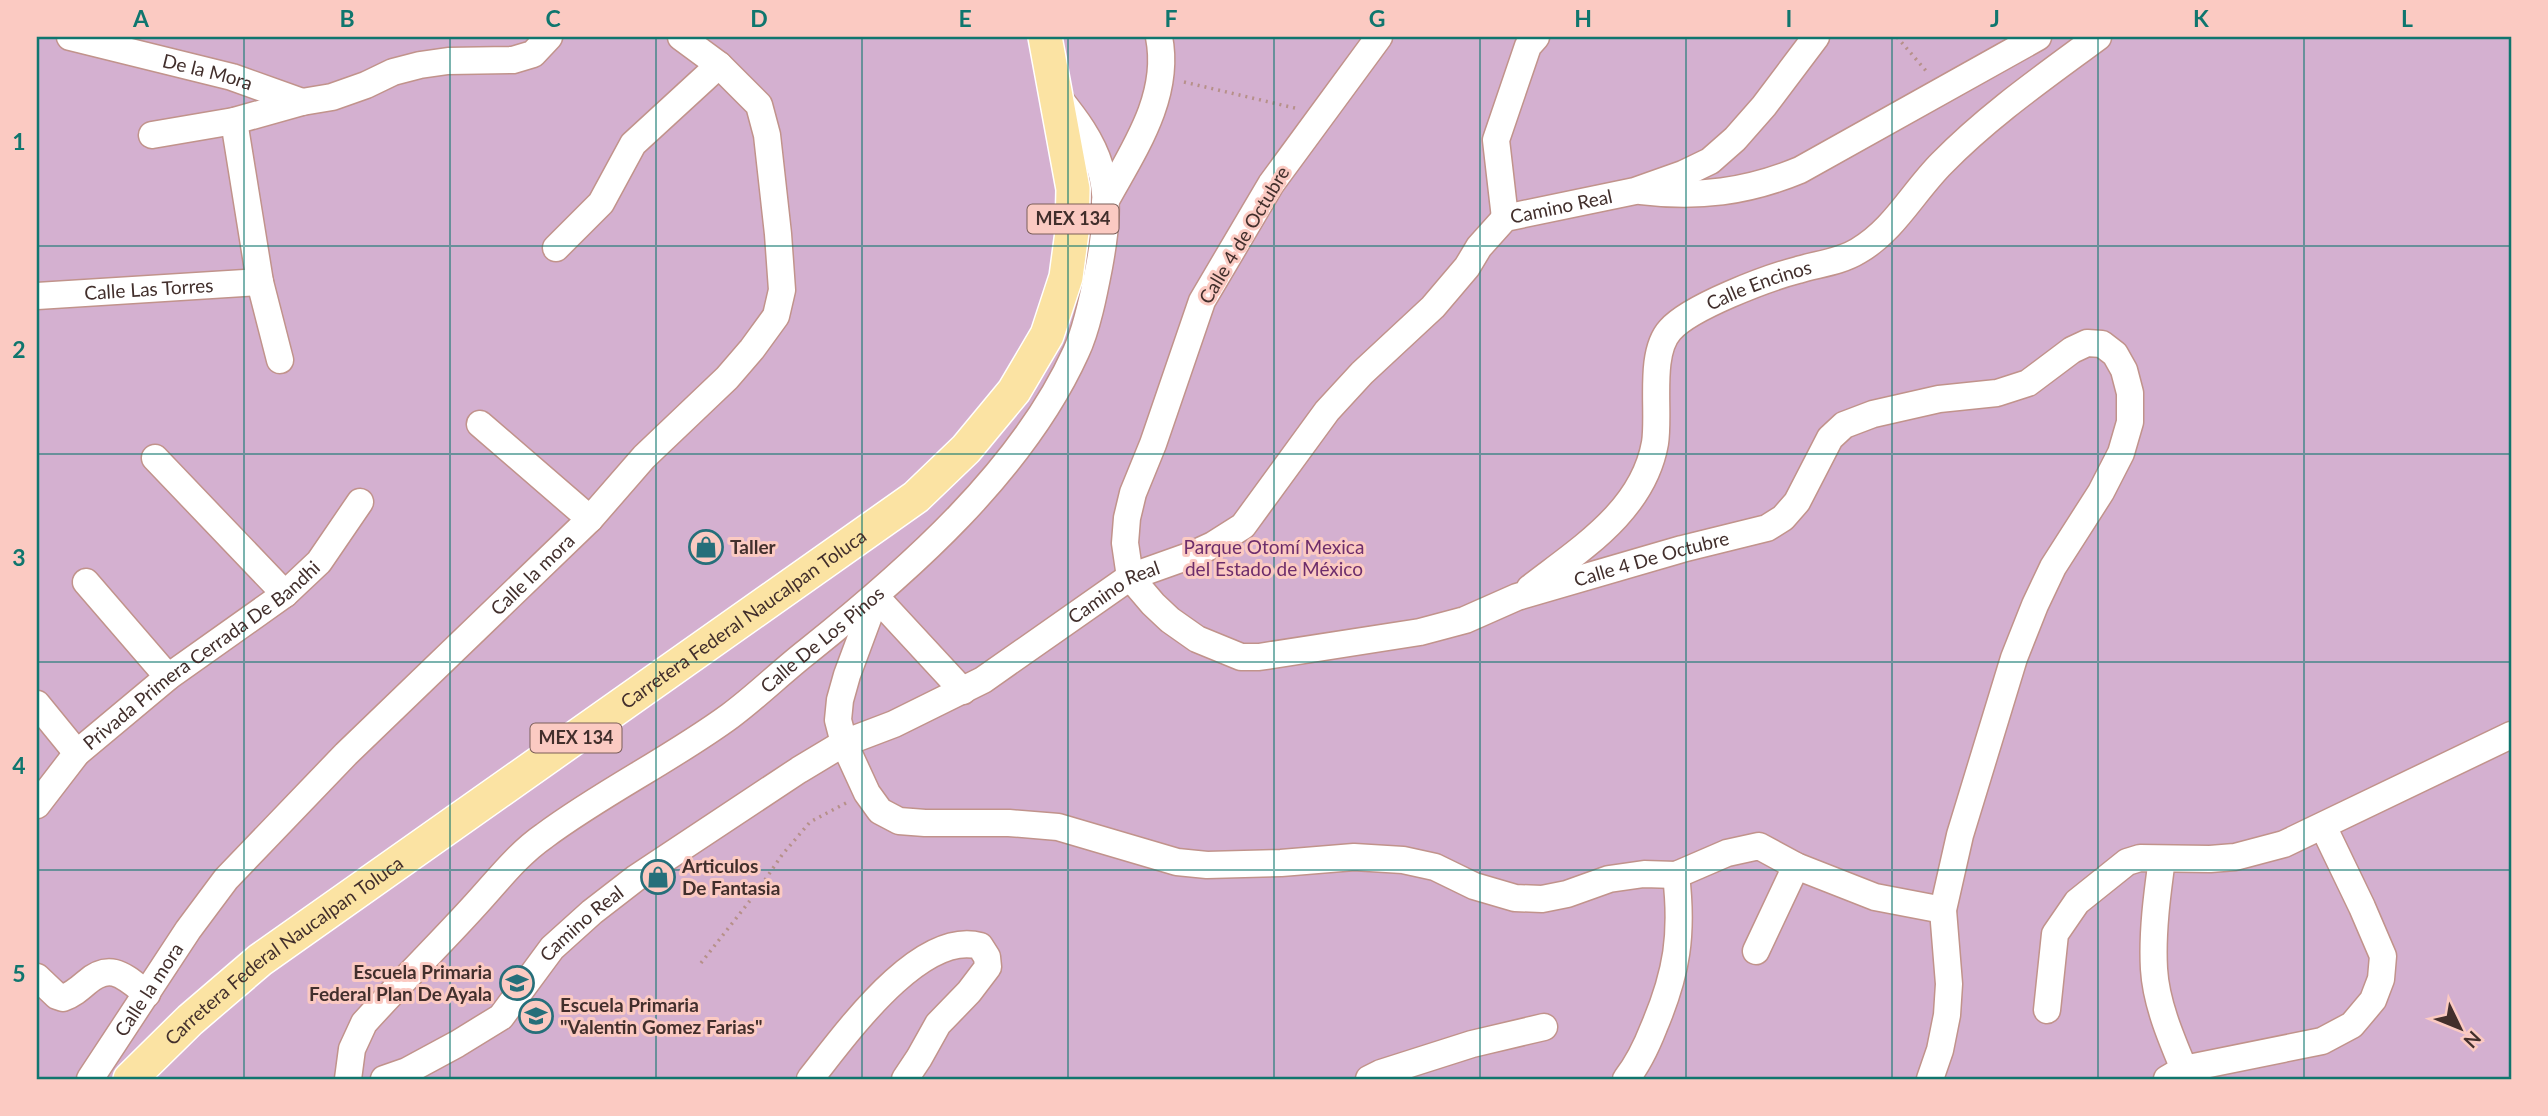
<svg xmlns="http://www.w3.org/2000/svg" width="2548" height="1116" viewBox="0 0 2548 1116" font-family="Lato,sans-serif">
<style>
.green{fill:#d4b0d0}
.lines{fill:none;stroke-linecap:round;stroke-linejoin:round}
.minor-casing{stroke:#c1938b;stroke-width:29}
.major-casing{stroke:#fff;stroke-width:36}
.path{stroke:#b69089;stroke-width:3.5;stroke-dasharray:2 5;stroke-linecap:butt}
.minor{stroke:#fff;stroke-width:26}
.major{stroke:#fbe3a3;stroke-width:33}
.grid{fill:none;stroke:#0f766e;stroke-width:2;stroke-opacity:0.55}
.labels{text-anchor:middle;stroke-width:6;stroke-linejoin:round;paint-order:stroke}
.shield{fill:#fbcac2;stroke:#7a5e59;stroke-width:2}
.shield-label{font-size:18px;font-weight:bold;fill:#422f2c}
.street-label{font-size:19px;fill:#422f2c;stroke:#fbcac2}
.poi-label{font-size:19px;font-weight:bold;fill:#422f2c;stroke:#fbcac2;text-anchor:start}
.park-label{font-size:19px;fill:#6d2d6b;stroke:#fbcac2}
.neatline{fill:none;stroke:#0f766e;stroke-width:2.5}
.grid-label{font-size:23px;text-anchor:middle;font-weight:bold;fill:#0f766e}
</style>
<rect width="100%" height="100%" fill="#edbdb5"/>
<path class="green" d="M37,37H2511V1079H37Z"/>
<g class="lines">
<g class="minor-casing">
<g id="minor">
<path id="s1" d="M70,37L232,77L302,102"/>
<path id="s2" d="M1379,37L1271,184L1202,301L1153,444L1133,493L1127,518L1125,543L1130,577L1153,604L1170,620L1197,639L1241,657H1259L1420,632L1465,620L1517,597L1682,549L1767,528L1783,518L1797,502L1830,438L1844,425L1873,414L1939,399L1997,393L2028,383L2072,350L2087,343L2102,344L2115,354L2124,370L2130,393V422L2121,453L2101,492L2053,567L2035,605L2014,658L1960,835L1943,910L1949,984L1947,1015L1940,1050L1930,1079"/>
<path d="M234,121L260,282L280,360"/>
<path d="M152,135L234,121L302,102L332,97L366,85L393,72L420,65L448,61L513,60L533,54L549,37"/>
<path d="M1641,191C1698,198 1747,192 1800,170L2038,37"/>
<path d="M1105,202C1133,151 1171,97 1159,37"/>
<path d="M1505,218L1496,140L1528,46L1536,37"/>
<path d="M556,248L601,203L633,144L719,65"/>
<path id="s3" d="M37,296L260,282"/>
<path d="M480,424L590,519"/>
<path d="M155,458L285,594"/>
<path d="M86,582L168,677"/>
<path id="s4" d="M1530,588C1580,549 1643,511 1655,443C1660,412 1648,354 1670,330C1690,307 1767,278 1798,270C1818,264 1840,262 1858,251C1894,230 1913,192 1942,163C1989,115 2044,77 2098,37"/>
<path d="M876,597L847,675L840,700L838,720L844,743L867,793L880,811L899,821L925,823H1009L1058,827L1177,862L1207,865L1281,863L1354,857L1403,860L1435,867L1474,886L1515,898L1542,899L1567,894L1609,879L1644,874L1676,875L1727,853L1759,846L1796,866L1875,897L1943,910"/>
<path d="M876,597L963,691"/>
<path d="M37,704L77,753"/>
<path id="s5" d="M37,805L77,753L168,677L285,594L319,562L360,502"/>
<path d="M2162,859C2157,895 2152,933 2154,969C2156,1003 2171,1038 2184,1069"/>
<path d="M1756,951L1796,866"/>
<path d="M37,977L57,996L63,998C72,995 79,989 86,983C111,961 125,977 147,994"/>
<path d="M2047,1010L2055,934L2077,902L2127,862L2140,858L2210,859L2235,857L2284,844L2511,735"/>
<path id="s6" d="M90,1079L188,930L226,879L346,754L590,519L644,457L727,378L752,349L776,316L782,290L778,234L767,135L759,105L719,65L681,37"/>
<path id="s7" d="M348,1079L352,1049L364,1023C401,982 440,944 477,903C498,880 518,854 544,836C603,792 670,760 730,716C757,696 781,672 808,651C908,571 1022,471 1076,352C1087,329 1094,293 1099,267C1105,235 1110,198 1100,167C1092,140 1075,118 1058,97"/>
<path id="s8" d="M384,1079L407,1071L457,1044L501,1017L552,948L592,912L636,878L799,770L844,743L894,724L983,680L1130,577L1189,556L1213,545L1243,526L1327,411L1362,373L1433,307L1467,267L1479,247L1505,218L1635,191L1683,174L1710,161L1735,139L1764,106L1816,37"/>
<path d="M810,1079C843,1038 919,929 980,946L987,957L988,967L969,992L938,1024L919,1058L905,1079"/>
<path d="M1369,1079L1381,1073L1472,1044L1544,1027"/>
<path d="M1626,1079C1638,1064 1647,1045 1654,1027C1677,973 1683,934 1676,875"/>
<path d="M2167,1079L2184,1069L2322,1041L2352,1025L2373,1000L2381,979L2383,956L2362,907L2323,826"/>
</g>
</g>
<g class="major-casing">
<g id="major">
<path id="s9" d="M130,1079L190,1020L260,960L916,497L966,449L1014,391L1047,335L1066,277L1072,232L1073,189L1045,37"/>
</g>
</g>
<path class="path" d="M1897,37L1927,72
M1184,82L1299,109
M701,963L756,893L782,855L810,822L846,803"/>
<use href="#minor" class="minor"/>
<use href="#major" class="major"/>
</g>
<path class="grid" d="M244,37V1079M450,37V1079M656,37V1079M862,37V1079M1068,37V1079M1274,37V1079M1480,37V1079M1686,37V1079M1892,37V1079M2098,37V1079M2304,37V1079M37,246H2511M37,454H2511M37,662H2511M37,870H2511"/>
<defs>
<g id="shop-ring" transform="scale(1.75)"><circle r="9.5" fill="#fbcac2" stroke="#266f7a" stroke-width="1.5"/><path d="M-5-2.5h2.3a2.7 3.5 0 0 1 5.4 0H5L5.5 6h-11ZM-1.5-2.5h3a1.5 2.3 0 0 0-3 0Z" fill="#266f7a"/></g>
<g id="school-ring" transform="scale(1.75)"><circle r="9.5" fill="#fbcac2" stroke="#266f7a" stroke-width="1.5"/><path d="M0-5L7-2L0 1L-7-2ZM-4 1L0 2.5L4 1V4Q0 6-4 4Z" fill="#266f7a"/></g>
</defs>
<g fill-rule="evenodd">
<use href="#shop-ring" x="706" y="547"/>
<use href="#shop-ring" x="658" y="877"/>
<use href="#school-ring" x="517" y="983"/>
<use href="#school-ring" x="536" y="1016"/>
</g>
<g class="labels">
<g class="shield">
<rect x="1027.5" y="204.5" width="91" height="29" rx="5"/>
<rect x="530.5" y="723.5" width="91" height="29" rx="5"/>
</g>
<g class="shield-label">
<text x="1073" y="225">MEX 134</text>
<text x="576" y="744">MEX 134</text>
</g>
<g class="street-label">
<text dy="7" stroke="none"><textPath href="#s1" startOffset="142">De la Mora</textPath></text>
<text dy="7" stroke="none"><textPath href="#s8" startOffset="1496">Camino Real</textPath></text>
<text transform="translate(1244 235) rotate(-59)" y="7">Calle 4 de Octubre</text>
<text dy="7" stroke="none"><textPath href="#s4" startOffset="413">Calle Encinos</textPath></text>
<text dy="7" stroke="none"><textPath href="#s3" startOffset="112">Calle Las Torres</textPath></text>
<text dy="7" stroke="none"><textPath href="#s2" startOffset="1171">Calle 4 De Octubre</textPath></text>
<text dy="7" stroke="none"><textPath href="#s6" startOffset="674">Calle la mora</textPath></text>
<text dy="7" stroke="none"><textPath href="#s8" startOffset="887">Camino Real</textPath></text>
<text dy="7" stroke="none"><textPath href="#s9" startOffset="768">Carretera Federal Naucalpan Toluca</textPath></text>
<text dy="7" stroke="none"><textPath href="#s7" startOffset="660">Calle De Los Pinos</textPath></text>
<text dy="7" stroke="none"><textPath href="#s5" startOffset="224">Privada Primera Cerrada De Bandhi</textPath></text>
<text dy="7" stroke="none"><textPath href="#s8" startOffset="257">Camino Real</textPath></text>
<text dy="7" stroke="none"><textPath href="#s9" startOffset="201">Carretera Federal Naucalpan Toluca</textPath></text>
<text dy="7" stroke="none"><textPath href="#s6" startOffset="107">Calle la mora</textPath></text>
</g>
<g class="poi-label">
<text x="730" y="554">Taller</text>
<text x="682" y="873">Articulos<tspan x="682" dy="22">De Fantasia</tspan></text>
<text x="492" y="979" text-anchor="end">Escuela Primaria<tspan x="492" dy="22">Federal Plan De Ayala</tspan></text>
<text x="560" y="1012">Escuela Primaria<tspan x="560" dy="22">"Valentin Gomez Farias"</tspan></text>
</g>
<g class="park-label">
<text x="1274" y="554">Parque Otomí Mexica<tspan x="1274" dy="22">del Estado de México</tspan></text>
</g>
</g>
<rect width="2548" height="1116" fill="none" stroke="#fbcac2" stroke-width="77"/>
<g transform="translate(2460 1028) rotate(133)" stroke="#fbcac2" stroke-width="5" paint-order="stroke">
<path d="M0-5L12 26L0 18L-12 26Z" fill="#422f2c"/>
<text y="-10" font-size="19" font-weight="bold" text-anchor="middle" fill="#422f2c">N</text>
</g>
<rect x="38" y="38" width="2472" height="1040" class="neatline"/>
<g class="grid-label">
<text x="141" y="27">A</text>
<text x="347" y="27">B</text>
<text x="553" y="27">C</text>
<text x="759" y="27">D</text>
<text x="965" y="27">E</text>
<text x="1171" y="27">F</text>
<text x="1377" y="27">G</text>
<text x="1583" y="27">H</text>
<text x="1789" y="27">I</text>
<text x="1995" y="27">J</text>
<text x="2201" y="27">K</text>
<text x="2407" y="27">L</text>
<text x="19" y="150">1</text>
<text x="19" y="358">2</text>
<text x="19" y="566">3</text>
<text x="19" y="774">4</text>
<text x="19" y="982">5</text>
</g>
</svg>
